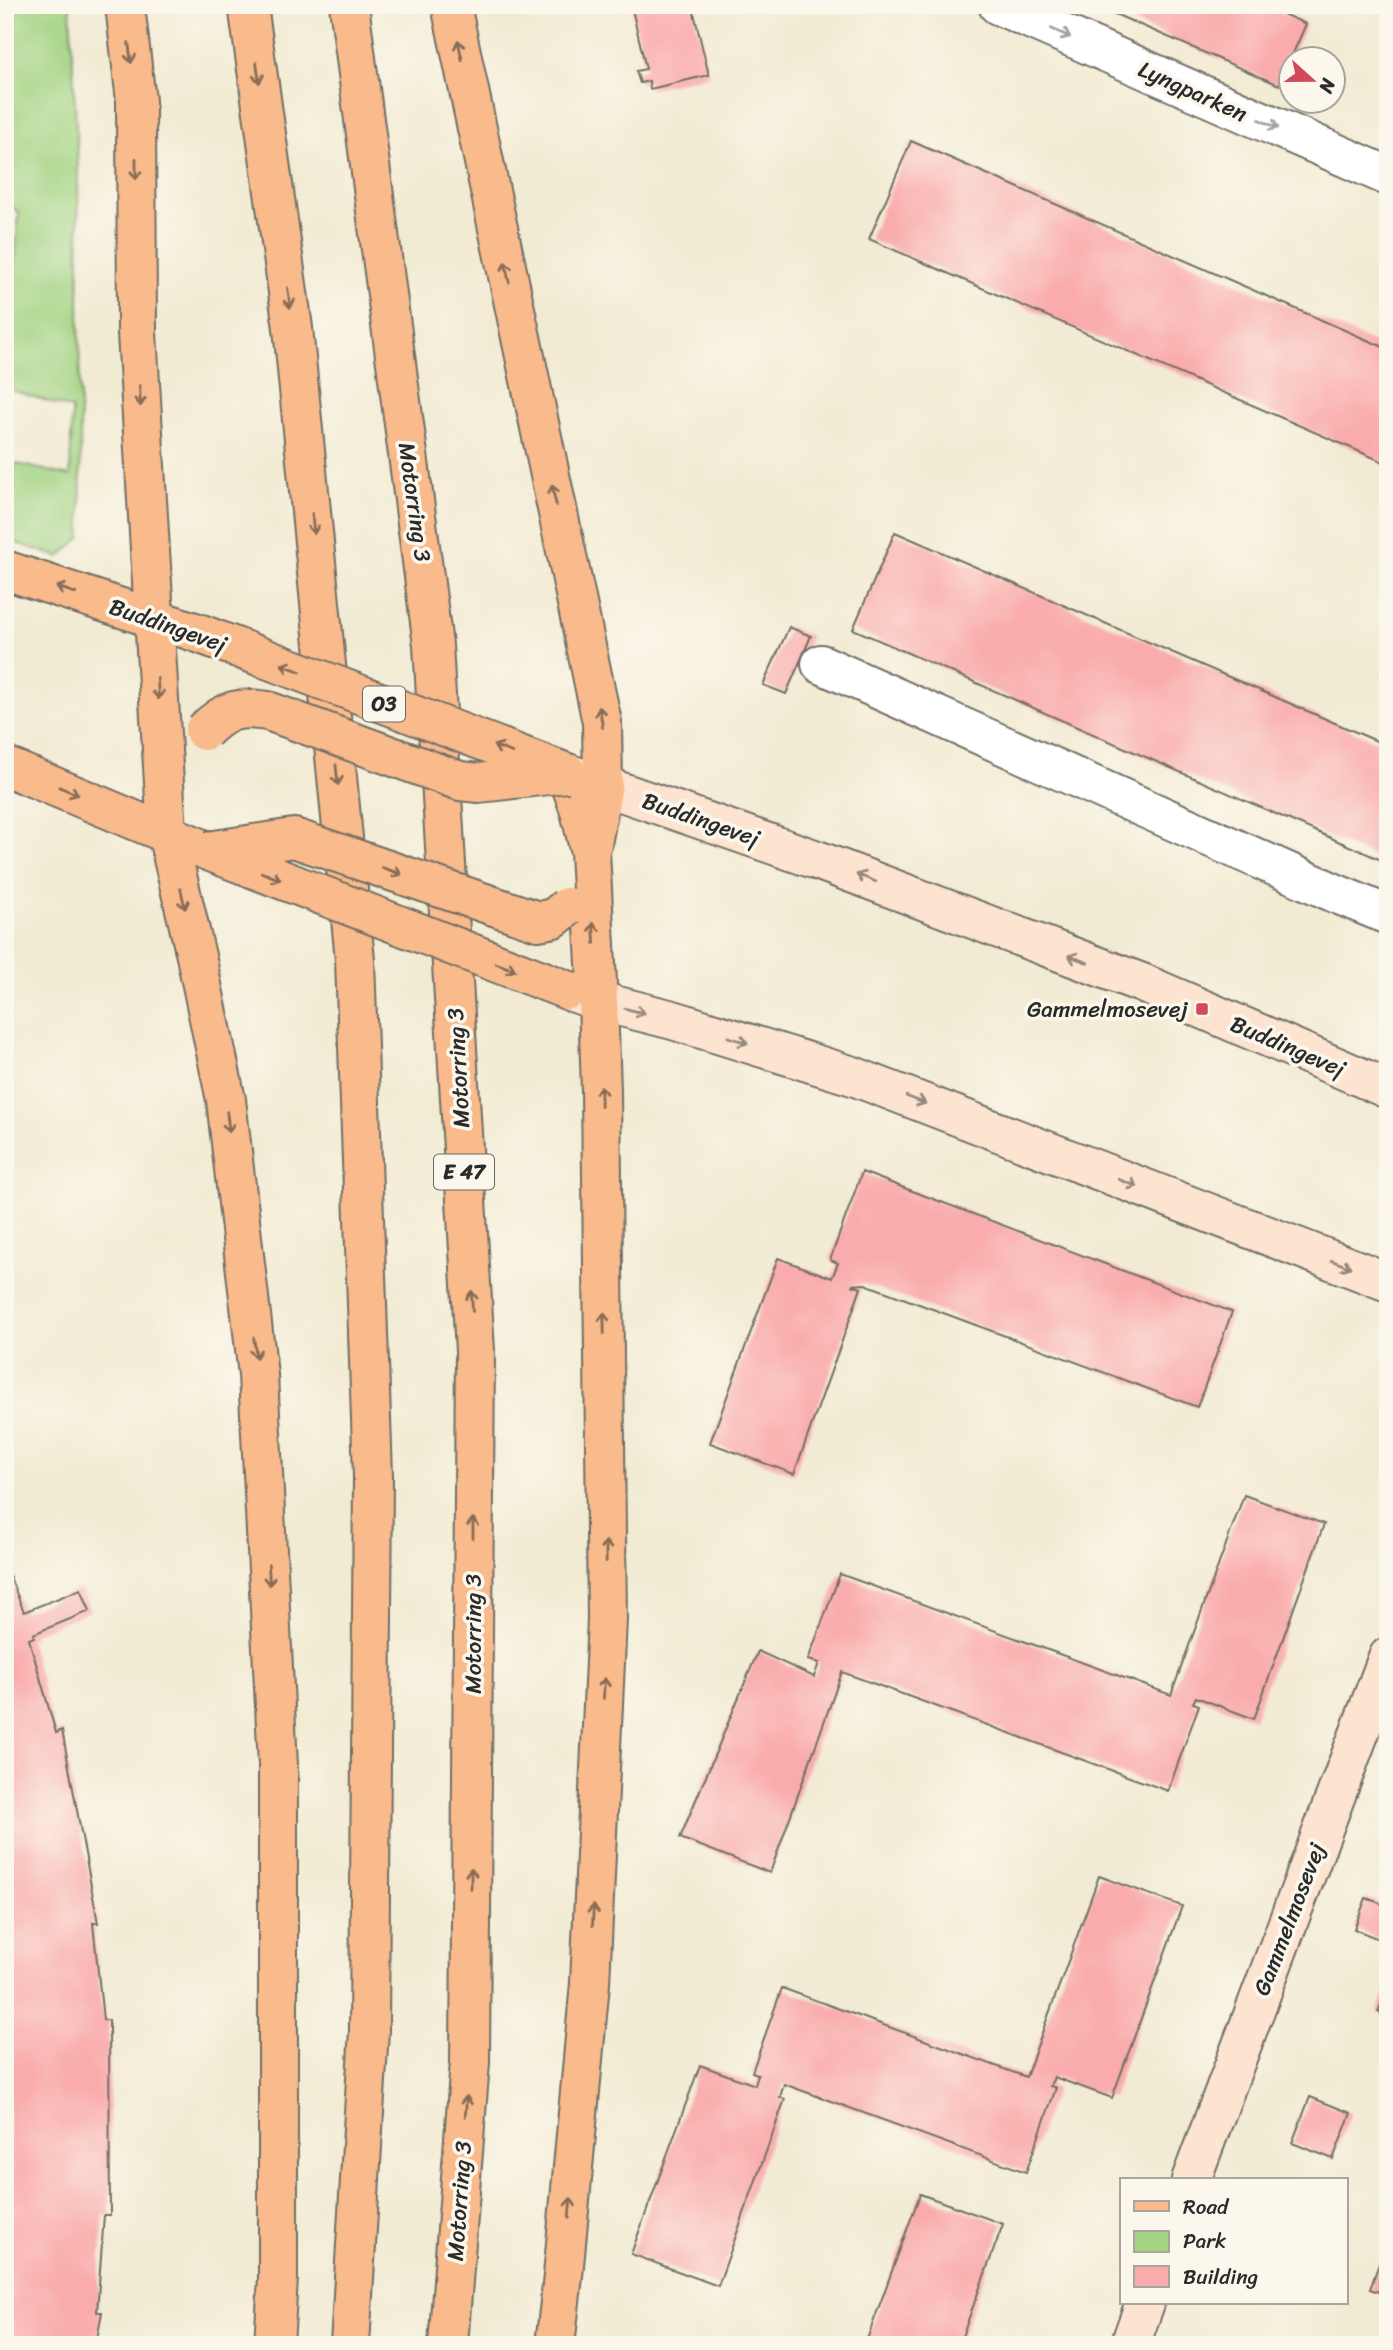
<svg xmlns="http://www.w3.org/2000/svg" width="1393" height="2350" viewBox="0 0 1393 2350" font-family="Sriracha,sans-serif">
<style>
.green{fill:#a1d382;stroke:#667f56;stroke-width:2}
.building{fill:#f9acab}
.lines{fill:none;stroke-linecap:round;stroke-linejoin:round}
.street-casing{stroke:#716e66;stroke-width:42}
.secondary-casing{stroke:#716e66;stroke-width:42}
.primary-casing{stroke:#716e66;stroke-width:42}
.highway-casing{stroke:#716e66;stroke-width:42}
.street{stroke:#fff;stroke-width:38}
.secondary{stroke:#fde4d1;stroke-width:38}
.primary{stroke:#fabb8c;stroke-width:38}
.highway{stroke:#fabb8c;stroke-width:38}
.primary-bridge-casing{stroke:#716e66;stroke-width:42;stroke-linecap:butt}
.highway-bridge-casing{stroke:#716e66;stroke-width:42;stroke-linecap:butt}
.primary-bridge{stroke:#fabb8c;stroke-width:38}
.highway-bridge{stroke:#fabb8c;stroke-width:38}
.oneway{stroke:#a0a0a0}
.oneway2{stroke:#886c57}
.oneway3{stroke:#94887e}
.poi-dot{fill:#d1495b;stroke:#fbf7ec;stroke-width:2.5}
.labels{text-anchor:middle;stroke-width:7;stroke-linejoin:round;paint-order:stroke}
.shield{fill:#fbf7ec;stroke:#696865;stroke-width:2}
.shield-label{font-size:21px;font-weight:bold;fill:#2b2b2b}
.street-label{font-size:23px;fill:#2b2b2b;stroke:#fbf7ec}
.poi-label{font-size:23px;fill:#2b2b2b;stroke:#fbf7ec;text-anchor:end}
</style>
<rect width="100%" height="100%" fill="#fbf7ec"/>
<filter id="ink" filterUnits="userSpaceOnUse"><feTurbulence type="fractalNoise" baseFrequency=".0143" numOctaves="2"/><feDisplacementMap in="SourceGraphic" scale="14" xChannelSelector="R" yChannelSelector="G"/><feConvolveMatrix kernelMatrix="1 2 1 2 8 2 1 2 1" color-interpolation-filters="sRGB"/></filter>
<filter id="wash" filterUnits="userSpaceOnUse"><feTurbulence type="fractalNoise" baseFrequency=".00686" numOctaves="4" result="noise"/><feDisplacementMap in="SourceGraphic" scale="28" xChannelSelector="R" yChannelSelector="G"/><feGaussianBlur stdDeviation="1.57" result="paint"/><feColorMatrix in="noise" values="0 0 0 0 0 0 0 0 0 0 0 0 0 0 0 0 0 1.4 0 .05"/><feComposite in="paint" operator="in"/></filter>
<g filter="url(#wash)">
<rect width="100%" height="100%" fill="#f2ebd3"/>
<path class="green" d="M5,5H70L78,166L81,537L59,557L5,539V461L70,476L72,409L11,390L8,343L19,212L5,203Z"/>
<g id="blocks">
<path class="building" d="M631,5H692L709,75L650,89L649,81L640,83L636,71L646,69Z
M1094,5H1262L1306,24L1279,85Z
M911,141L1388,349V464L869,239Z
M895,532L1388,746V863L853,629Z
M789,627L811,636L786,694L763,685Z
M862,1172L1232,1312L1197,1407L865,1284L852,1285L861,1288L794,1474L710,1443L778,1258L832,1278L838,1263L830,1260Z
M1244,1495L1324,1524L1254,1719L1196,1697L1193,1703L1199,1705L1168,1791L842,1672L770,1873L680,1838L758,1651L814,1677L819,1663L808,1660L840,1574L1171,1695Z
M5,1565L24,1612L81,1589L90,1611L33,1634L34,1637L29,1639L56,1733L62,1730L98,1923H93L103,2020H109L110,2215H104L97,2312H102L96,2345H5V2209H9L8,2027H5Z
M1099,1876L1182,1906L1112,2098L1054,2077L1050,2086L1056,2088L1026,2172L784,2084L780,2097L785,2099L718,2286L631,2254L700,2065L755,2085L758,2074L752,2072L782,1988L1026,2077Z
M1366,1898L1388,1906V1943L1354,1929Z
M1388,1987V2016L1378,2012Z
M1310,2097L1351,2113L1333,2159L1292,2143Z
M920,2194L1003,2224L959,2345H865Z
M1387,2241H1388V2295L1370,2289Z"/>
</g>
</g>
<g filter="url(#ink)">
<use href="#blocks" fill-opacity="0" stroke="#716e66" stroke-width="2"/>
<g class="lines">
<g class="street-casing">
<path id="street" d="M998,5L1388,176
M821,664L1337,894L1388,915"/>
</g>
<g class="secondary-casing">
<path id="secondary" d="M570,774L817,860L1142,983L1388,1089
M569,991L598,1001L673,1020L853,1076L1388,1282
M1191,2180L1388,1657
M1130,2345L1145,2303"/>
</g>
<g class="primary-casing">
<path id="primary" d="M5,570L201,634
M5,766L208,851"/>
</g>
<g class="highway-casing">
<path id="highway" d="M125,5L136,101L137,333L167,833L196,956L226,1100L258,1375L278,1765V2278L274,2345
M248,5L293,328L355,960L373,1476L369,2030L350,2345
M349,5L433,645L475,1351L470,2062L448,2345
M451,5L602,722L603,785L592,844
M555,2345L563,2276L590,1983L607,1619L601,1091L598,1001L590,852L580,811L567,773"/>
</g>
<use href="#street" class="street"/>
<use href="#secondary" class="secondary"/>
<use href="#primary" class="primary"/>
<use href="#highway" class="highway"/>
<g class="primary-bridge-casing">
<path id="primary-bridge" d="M201,634L567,773
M208,851L567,990"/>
</g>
<g class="highway-bridge-casing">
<path id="highway-bridge" d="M204,731C225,710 238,706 268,711L460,781L479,783L567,773
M208,851L294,838L538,921L554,918L567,907"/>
</g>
<use href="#primary-bridge" class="primary-bridge"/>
<use href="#highway-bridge" class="highway-bridge"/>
</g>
<defs><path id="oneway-shaft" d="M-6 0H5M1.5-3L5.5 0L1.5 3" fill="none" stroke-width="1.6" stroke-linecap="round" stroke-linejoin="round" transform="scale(1.75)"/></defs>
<g class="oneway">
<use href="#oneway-shaft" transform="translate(1061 33) rotate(24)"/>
<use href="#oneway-shaft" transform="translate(1269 124) rotate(24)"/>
</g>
<g class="oneway2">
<use href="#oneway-shaft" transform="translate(460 50) rotate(-102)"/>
<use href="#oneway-shaft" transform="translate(130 53) rotate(83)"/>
<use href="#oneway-shaft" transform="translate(258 73) rotate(82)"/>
<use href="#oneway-shaft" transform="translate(136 169) rotate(90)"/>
<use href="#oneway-shaft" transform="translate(507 272) rotate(-102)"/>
<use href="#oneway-shaft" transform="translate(289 298) rotate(82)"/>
<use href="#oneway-shaft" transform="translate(140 396) rotate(87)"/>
<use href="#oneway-shaft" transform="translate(554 495) rotate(-102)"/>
<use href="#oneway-shaft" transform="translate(313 524) rotate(84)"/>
<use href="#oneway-shaft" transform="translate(66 590) rotate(-161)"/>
<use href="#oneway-shaft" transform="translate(291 668) rotate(-159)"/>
<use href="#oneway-shaft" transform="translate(158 689) rotate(86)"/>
<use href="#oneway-shaft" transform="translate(601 717) rotate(-99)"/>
<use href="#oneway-shaft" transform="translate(503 749) rotate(-159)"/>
<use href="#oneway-shaft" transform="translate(337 775) rotate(84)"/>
<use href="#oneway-shaft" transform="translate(69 791) rotate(22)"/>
<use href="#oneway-shaft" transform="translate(392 871) rotate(19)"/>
<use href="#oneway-shaft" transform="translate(271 876) rotate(21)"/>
<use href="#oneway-shaft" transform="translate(183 899) rotate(77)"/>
<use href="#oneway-shaft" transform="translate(594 933) rotate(-93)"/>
<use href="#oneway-shaft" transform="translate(506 967) rotate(21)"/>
<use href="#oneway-shaft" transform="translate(601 1096) rotate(-91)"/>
<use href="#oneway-shaft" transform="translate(228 1122) rotate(83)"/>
<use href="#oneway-shaft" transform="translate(472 1301) rotate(-93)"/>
<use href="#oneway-shaft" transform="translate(604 1323) rotate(-91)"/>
<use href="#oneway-shaft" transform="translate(255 1348) rotate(83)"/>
<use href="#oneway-shaft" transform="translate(473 1528) rotate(-90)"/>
<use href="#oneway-shaft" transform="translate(606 1551) rotate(-91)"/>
<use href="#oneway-shaft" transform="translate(269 1575) rotate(87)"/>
<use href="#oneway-shaft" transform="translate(604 1688) rotate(-87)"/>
<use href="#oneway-shaft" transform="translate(471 1878) rotate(-90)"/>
<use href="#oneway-shaft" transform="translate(593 1915) rotate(-87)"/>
<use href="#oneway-shaft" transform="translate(466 2106) rotate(-86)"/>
<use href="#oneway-shaft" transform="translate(570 2208) rotate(-85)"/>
</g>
<g class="oneway3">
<use href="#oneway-shaft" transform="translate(866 878) rotate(-159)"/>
<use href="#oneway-shaft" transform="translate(1078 959) rotate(-159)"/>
<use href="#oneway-shaft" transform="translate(635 1011) rotate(14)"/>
<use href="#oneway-shaft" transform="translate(738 1040) rotate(17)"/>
<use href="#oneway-shaft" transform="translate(916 1100) rotate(21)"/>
<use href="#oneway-shaft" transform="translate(1128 1183) rotate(21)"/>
<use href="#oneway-shaft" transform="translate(1341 1264) rotate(20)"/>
</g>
</g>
<rect class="poi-dot" x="1195" y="1002" width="14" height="14" rx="3.5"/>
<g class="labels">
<g class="shield">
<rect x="363" y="686.5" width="42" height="35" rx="5"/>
<rect x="434" y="1154.5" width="60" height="35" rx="5"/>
</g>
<g class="shield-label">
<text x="384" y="711">O3</text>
<text x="464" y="1179">E 47</text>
</g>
<g class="street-label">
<text transform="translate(1193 91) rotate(24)" y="8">Lyngparken</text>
<text transform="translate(415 502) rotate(82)" y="8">Motorring 3</text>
<text transform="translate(168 625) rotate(19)" y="8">Buddingevej</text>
<text transform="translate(701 819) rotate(19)" y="8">Buddingevej</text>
<text transform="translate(1288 1046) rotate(23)" y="8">Buddingevej</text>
<text transform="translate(458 1068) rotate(-93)" y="8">Motorring 3</text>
<text transform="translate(473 1634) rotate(-90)" y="8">Motorring 3</text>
<text transform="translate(1289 1919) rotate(-69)" y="8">Gammelmosevej</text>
<text transform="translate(459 2201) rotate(-86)" y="8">Motorring 3</text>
</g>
<g class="poi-label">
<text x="1188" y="1017">Gammelmosevej</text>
</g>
</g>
<rect width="1393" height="2350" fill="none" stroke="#fbf7ec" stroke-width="28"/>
<rect x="1120" y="2178" width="228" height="126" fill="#fbf7ec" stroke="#a8a59f" stroke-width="2"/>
<rect x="1134" y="2201" width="35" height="10" fill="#fabb8c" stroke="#a8a59f" stroke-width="2"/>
<text x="1183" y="2214" font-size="21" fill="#2b2b2b">Road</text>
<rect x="1134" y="2231" width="35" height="21" fill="#a1d382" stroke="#a8a59f" stroke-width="2"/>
<text x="1183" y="2248" font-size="21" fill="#2b2b2b">Park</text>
<rect x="1134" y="2266" width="35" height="21" fill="#f9acab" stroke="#a8a59f" stroke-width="2"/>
<text x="1183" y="2284" font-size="21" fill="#2b2b2b">Building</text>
<g transform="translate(1312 80) rotate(111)"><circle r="33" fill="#fbf7ec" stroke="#a8a59f" stroke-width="2"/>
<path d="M0-5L12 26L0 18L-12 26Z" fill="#d1495b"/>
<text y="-10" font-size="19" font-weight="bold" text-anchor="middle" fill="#2b2b2b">N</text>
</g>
</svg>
